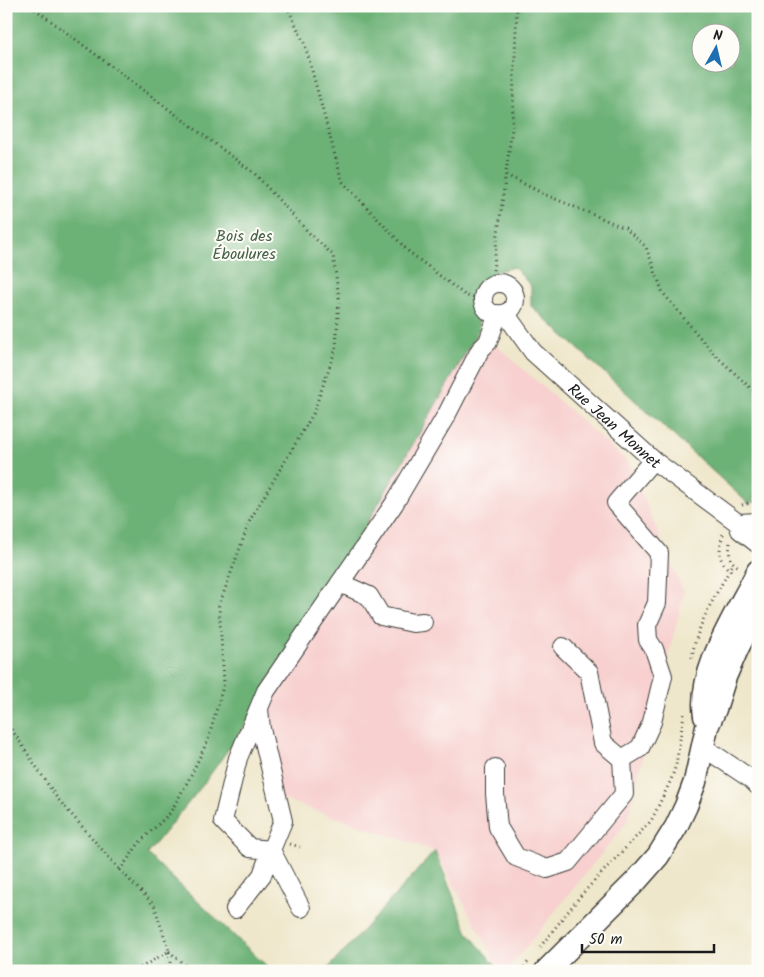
<svg xmlns="http://www.w3.org/2000/svg" width="764" height="977" viewBox="0 0 764 977" font-family="Kalam,sans-serif">
<style>
.built{fill:#f7d0cf}
.forest{fill:#6cb176;stroke:#446649;fill-rule:evenodd}
.lines{fill:none;stroke-linecap:round;stroke-linejoin:round}
.minor-casing{stroke:#3c3a36;stroke-width:20}
.major-casing{stroke:#3c3a36;stroke-width:25}
.path{stroke:#3c3a36;stroke-width:3;stroke-dasharray:1 4;stroke-linecap:butt}
.minor{stroke:#fff;stroke-width:18}
.major{stroke:#fff;stroke-width:22}
.labels{text-anchor:middle;stroke-width:4;stroke-linejoin:round;paint-order:stroke}
.park-label{font-size:16px;fill:#466348;stroke:#fdfcf7}
.street-label{font-size:16px;fill:#1c1c1c;stroke:#fdfcf7}
</style>
<rect width="100%" height="100%" fill="#fdfcf7"/>
<filter id="ink" filterUnits="userSpaceOnUse"><feTurbulence type="fractalNoise" baseFrequency=".02" numOctaves="2"/><feDisplacementMap in="SourceGraphic" scale="10" xChannelSelector="R" yChannelSelector="G"/><feConvolveMatrix kernelMatrix="1 2 1 2 8 2 1 2 1" color-interpolation-filters="sRGB"/></filter>
<filter id="wash" filterUnits="userSpaceOnUse"><feTurbulence type="fractalNoise" baseFrequency=".0096" numOctaves="4" result="noise"/><feDisplacementMap in="SourceGraphic" scale="20" xChannelSelector="R" yChannelSelector="G"/><feGaussianBlur stdDeviation="1.12" result="paint"/><feColorMatrix in="noise" values="0 0 0 0 0 0 0 0 0 0 0 0 0 0 0 0 0 1.4 0 .05"/><feComposite in="paint" operator="in"/></filter>
<g filter="url(#wash)">
<rect width="100%" height="100%" fill="#efe7cb"/>
<path class="built" d="M479,330L628,462L684,593L627,822L507,971H501L435,851L273,796L249,720L321,596L366,525Z"/>
<path class="forest" d="M6,6H758V492L750,505L531,306V286L514,267L493,272L476,292L479,330L366,525L321,596L249,720L202,786L147,854L272,971H6ZM702,32H732V62H702Z
M435,851L468,933L500,971H326Z"/>
</g>
<g filter="url(#ink)">
<g class="lines">
<g class="minor-casing">
<g id="minor">
<circle cx="499" cy="299" r="16"/>
<path id="s1" d="M505,313L533,352L653,460L738,523L740,530L758,544"/>
<path d="M738,523L758,522"/>
<path d="M340,583L369,596L381,616L413,623L423,622"/>
<path d="M259,709L261,729L283,821L271,850L250,848L223,821L238,758L266,691L394,504L447,414L480,350L488,342L498,314"/>
<path d="M703,747L751,779L758,786"/>
<path d="M622,759L640,748L652,722L663,676L654,649L648,640L647,625L657,603L659,553L616,503L653,460"/>
<path d="M495,768V794L498,827L516,857L547,869L568,862L624,794L622,759L603,743L589,672L563,647"/>
<path d="M271,850L301,908"/>
<path d="M235,909L262,875L271,850"/>
</g>
</g>
<g class="major-casing">
<path id="major" d="M705,716C697,670 739,611 758,571
M546,971L636,881L658,856L676,827L686,806L695,782L707,727L715,709L725,677L738,647L758,608"/>
</g>
<path class="path" d="M31,6L255,174L311,235L333,255L339,298L336,348L313,414L250,520L219,606L224,683L208,740L188,781L170,813L140,842L120,870L154,905L169,951L135,971
M287,6L305,45L342,181L408,251L466,296L484,298
M506,175L546,195L625,228L646,247L663,293L712,352L758,395
M491,285L512,128L517,6
M742,505L758,500
M723,534C719,550 717,561 731,571
M730,543C729,554 728,561 739,567
M692,658C696,625 717,593 733,564
M6,721L57,798L120,870
M290,844L300,847
M540,947L582,894L651,821L671,780L676,765L684,714
M169,951L191,971
M169,952L171,971
M521,971L528,962"/>
<use href="#minor" class="minor"/>
<use href="#major" class="major"/>
</g>
</g>
<g class="labels">
<g class="park-label">
<text x="244" y="241">Bois des<tspan x="244" dy="18">Éboulures</tspan></text>
</g>
<g class="street-label">
<text dy="6" stroke="none"><textPath href="#s1" startOffset="158">Rue Jean Monnet</textPath></text>
</g>
</g>
<rect width="764" height="977" fill="none" stroke="#fdfcf7" stroke-width="25"/>
<g transform="translate(716 48) rotate(8)"><circle r="24" fill="#fdfcf7" stroke="#a3a29f"/>
<path d="M0-4L9 19L0 12L-9 19Z" fill="#1f6fb2"/>
<text y="-8" font-size="14" font-weight="bold" text-anchor="middle" fill="#1c1c1c">N</text>
</g>
<path d="M582 944v8h132v-8" fill="none" stroke="#1c1c1c" stroke-width="2.5"/>
<text x="589" y="944" font-size="15" fill="#1c1c1c" stroke="#fdfcf7" stroke-width="4" paint-order="stroke">50 m</text>
</svg>
